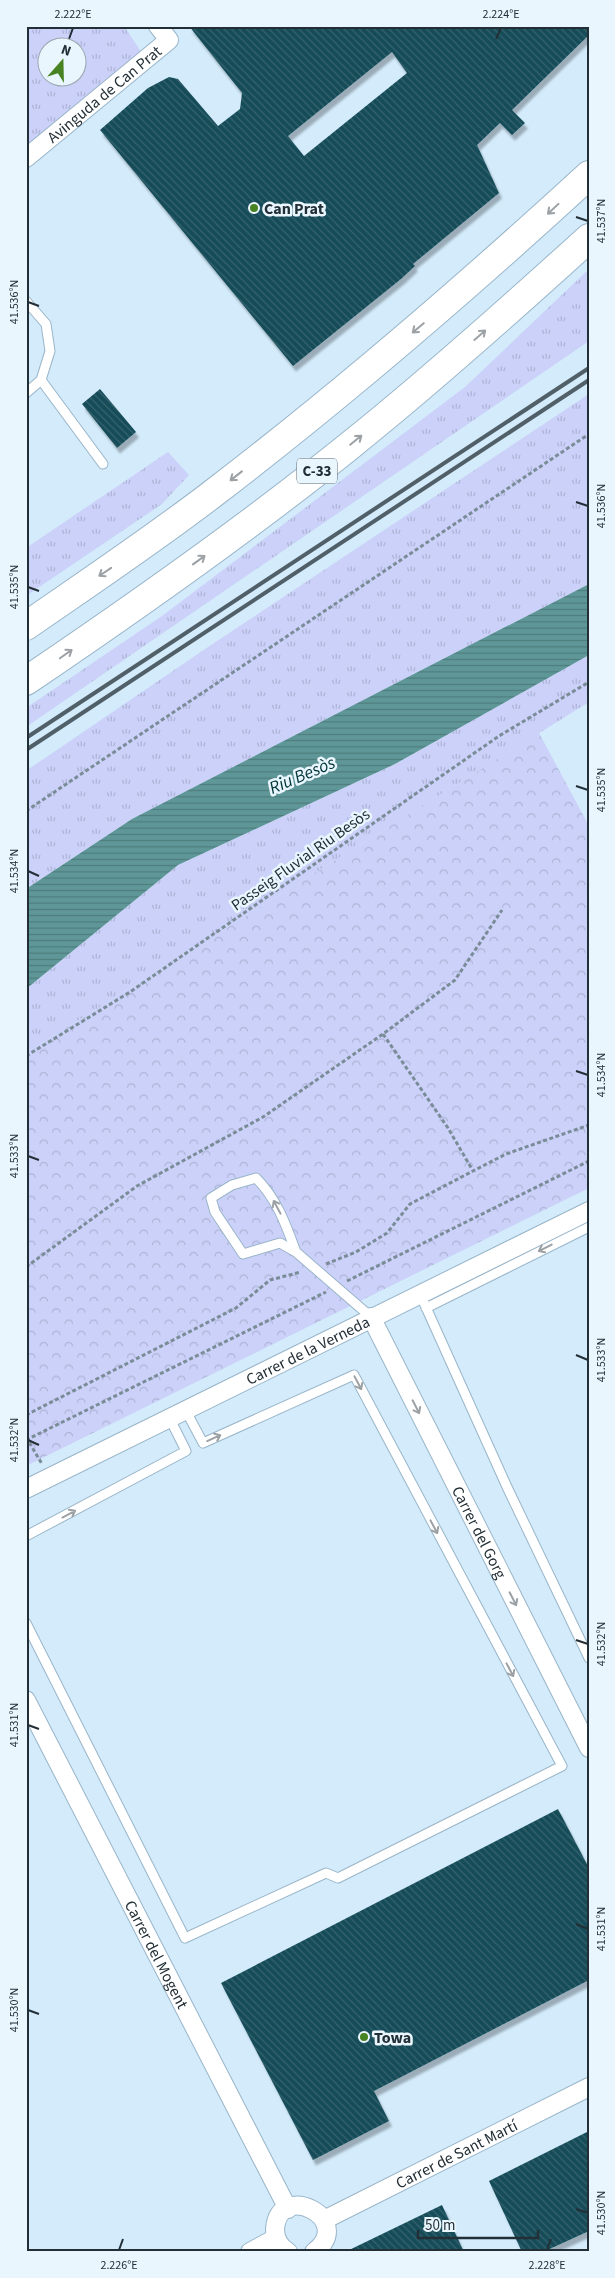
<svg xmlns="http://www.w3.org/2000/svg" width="615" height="2278" viewBox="0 0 615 2278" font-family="'Source Sans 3',sans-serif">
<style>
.grass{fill:url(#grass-tufts);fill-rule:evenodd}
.park{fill:url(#park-crowns)}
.water{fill:url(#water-rules)}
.building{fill:url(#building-back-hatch);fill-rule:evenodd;filter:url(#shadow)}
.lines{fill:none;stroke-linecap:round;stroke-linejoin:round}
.service-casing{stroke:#99b5c9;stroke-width:11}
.minor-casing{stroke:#99b5c9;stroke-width:20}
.motorway-casing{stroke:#99b5c9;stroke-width:30}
.path{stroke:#7a8c97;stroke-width:3;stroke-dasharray:4 2.5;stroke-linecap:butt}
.service{stroke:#fff;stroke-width:9}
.minor{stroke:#fff;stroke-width:18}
.motorway{stroke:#fff;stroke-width:28}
.rail{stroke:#505f68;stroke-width:4}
.oneway{stroke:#9ca1a5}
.ticks{fill:none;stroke:#232f36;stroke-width:2}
.poi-dot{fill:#478322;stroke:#eaf6fe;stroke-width:2}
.labels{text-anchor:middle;stroke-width:5;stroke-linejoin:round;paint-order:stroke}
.shield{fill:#eaf6fe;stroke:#5f6b72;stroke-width:1}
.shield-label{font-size:15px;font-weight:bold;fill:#232f36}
.street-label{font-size:16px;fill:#232f36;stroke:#eaf6fe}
.poi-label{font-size:16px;font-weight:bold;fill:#232f36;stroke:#eaf6fe;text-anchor:start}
.water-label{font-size:18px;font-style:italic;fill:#003637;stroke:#eaf6fe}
.neatline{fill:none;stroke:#232f36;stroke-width:2}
.ticks-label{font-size:12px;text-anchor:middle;fill:#232f36}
</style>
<defs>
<pattern id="grass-tufts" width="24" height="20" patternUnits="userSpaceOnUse" patternTransform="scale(1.25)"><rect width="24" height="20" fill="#cbd1f9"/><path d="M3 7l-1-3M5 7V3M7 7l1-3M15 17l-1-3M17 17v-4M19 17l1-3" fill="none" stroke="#aeb4d6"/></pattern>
<pattern id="park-crowns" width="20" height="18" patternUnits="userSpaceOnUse" patternTransform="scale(1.25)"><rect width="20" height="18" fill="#cbd1f9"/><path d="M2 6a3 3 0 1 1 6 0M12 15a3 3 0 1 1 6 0" fill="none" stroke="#aeb4d6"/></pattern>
<pattern id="water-rules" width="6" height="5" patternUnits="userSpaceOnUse" patternTransform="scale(1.25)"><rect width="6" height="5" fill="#5f9798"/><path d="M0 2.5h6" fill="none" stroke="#4e7c7d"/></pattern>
<pattern id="building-back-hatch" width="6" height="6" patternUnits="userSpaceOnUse" patternTransform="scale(1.25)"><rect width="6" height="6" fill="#164c59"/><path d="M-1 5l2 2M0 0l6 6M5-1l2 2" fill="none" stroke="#37636e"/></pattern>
<filter id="shadow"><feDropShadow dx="3" dy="5.5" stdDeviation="1" flood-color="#0004"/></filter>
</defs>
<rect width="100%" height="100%" fill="#d3ebfb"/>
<path class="grass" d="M26,26H124L142,53L26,148ZM48,48H78V78H48Z
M589,269V341L26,727V708L162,616L465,387Z
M589,394V584L132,819L26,889V771L208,647Z
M168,452L189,475L162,504L26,596V548Z
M589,655V702L26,1053V989L178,865L395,764Z"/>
<path class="park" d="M539,733L589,826V1188L26,1466V1053Z"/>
<path class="water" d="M589,584V655L395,764L178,865L26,989V889L132,819Z"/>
<path class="building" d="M189,26H589V35L512,110L525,123L512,135L500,123L477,145L499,193L413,264L415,266L401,279L293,366L100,130L148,88L169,77L178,79L218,126L240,109L242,93ZM392,52L407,73L304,156L288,136Z
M100,389L136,432L117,448L82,404Z
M558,1809L589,1868V1980L374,2091L389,2121L313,2160L221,1983Z
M589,2131V2231L543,2252H522L489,2181Z
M442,2205L464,2252H345Z"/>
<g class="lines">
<g class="service-casing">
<path id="service" d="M26,301L46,324L50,351L41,380L26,393
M41,380L103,464
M296,1252C286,1225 277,1199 256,1178L232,1185L211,1198L215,1212L243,1254L280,1243L296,1252L371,1317
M420,1294L507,1487L589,1658
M426,1308L589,1227
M26,1536L186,1451L170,1419
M26,1623L185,1938L326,1873L338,1878L562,1766L354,1375L203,1443L186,1411"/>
</g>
<g class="minor-casing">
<g id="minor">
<path id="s1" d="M26,158L169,40L158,26"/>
<path id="s2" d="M371,1317L589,1748"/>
<path id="s3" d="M26,1489L589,1211"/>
<path id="s4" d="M26,1700L288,2209"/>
<path id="s5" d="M324,2220L589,2087"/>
<path d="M250,2252L276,2238"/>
<path d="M288,2252C280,2247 275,2238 275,2229C279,2179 357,2220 314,2252"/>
</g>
</g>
<g class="motorway-casing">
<path id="motorway" d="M26,626C88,583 151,541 211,495C342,395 467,287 589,175
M26,681C137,606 248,528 353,443C434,378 512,308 589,238"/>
</g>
<path class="path" d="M26,811L589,434
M383,1034L448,1128L473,1171L506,1154L589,1125
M26,1056L130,992L499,736L589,682
M326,1264L356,1252L387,1233L410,1204L473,1171
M26,1267L137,1186L263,1117L383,1034L455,980L502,910
M347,1281L589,1161
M26,1415L236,1308L270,1280L301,1272
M26,1437L42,1464
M26,1440L326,1292"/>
<use href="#service" class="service"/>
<use href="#minor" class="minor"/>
<use href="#motorway" class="motorway"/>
<path class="rail" d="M26,738L589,368
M26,750L589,380"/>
</g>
<defs><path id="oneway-shaft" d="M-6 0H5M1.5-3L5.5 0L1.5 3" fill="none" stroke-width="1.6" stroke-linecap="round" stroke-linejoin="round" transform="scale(1.25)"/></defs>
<g class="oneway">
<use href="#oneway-shaft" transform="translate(553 209) rotate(137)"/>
<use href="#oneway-shaft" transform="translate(418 328) rotate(140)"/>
<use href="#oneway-shaft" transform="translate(480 335) rotate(-41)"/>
<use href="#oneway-shaft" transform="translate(356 440) rotate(-39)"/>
<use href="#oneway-shaft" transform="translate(236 476) rotate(142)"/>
<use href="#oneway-shaft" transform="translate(199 560) rotate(-36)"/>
<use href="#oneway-shaft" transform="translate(105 572) rotate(146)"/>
<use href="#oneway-shaft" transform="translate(66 654) rotate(-35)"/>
<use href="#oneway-shaft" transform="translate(277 1207) rotate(-118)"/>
<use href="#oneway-shaft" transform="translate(545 1248) rotate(153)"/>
<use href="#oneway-shaft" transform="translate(358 1383) rotate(62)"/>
<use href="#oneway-shaft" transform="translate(416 1407) rotate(63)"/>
<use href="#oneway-shaft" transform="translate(214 1438) rotate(-24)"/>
<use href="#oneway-shaft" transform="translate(69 1514) rotate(-28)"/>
<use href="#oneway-shaft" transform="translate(434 1527) rotate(62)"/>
<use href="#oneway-shaft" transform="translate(513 1599) rotate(63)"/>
<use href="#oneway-shaft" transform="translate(510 1670) rotate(62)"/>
</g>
<path class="ticks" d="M69,39L73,28M496,39L501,28M576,217L588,221M28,302L39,306M576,502L588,506M28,587L39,591M576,786L588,790M28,871L39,876M576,1071L588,1075M28,1156L39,1160M576,1355L588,1360M28,1440L39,1445M576,1640L588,1644M28,1725L39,1729M576,1924L588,1929M28,2010L39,2014M576,2209L588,2213M119,2250L123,2239M547,2250L551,2239"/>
<g class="poi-dot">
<circle cx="254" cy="208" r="5"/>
<circle cx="364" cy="2037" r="5"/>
</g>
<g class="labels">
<rect class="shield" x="297" y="458.5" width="40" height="25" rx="4"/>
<g class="shield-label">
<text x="317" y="476">C-33</text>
</g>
<g class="street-label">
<text dy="6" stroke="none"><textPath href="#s1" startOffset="101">Avinguda de Can Prat</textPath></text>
<text transform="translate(300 859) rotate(-35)" y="6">Passeig Fluvial Riu Besòs</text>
<text dy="6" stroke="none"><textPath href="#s3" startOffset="314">Carrer de la Verneda</textPath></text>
<text dy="6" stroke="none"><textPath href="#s2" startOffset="241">Carrer del Gorg</textPath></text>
<text dy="6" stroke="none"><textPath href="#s4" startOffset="286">Carrer del Mogent</textPath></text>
<text dy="6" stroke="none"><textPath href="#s5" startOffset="148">Carrer de Sant Martí</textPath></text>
</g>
<g class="poi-label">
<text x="264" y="214">Can Prat</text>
<text x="374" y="2043">Towa</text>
</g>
<g class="water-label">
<text transform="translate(302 775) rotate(-23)" y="6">Riu Besòs</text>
</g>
</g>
<rect width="615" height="2278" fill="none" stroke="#eaf6fe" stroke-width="55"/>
<g transform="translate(62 62) rotate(20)"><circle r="24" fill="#eaf6fe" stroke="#9aa6ae"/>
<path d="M0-4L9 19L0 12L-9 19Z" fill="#478322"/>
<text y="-8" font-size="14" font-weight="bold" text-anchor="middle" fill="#232f36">N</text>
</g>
<path d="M418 2230v8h120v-8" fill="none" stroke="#232f36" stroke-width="2.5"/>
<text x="425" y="2230" font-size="15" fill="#232f36" stroke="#eaf6fe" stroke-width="4" paint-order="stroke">50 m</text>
<rect x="28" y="28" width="560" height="2222" class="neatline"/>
<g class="ticks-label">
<text x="73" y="18">2.222°E</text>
<text x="501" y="18">2.224°E</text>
<text transform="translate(601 221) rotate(-90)" y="4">41.537°N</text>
<text transform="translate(14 302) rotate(-90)" y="4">41.536°N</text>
<text transform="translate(601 506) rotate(-90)" y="4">41.536°N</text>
<text transform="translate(14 587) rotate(-90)" y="4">41.535°N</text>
<text transform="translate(601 790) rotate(-90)" y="4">41.535°N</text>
<text transform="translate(14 871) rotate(-90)" y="4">41.534°N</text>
<text transform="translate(601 1075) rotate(-90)" y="4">41.534°N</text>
<text transform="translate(14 1156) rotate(-90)" y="4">41.533°N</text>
<text transform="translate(601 1360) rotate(-90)" y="4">41.533°N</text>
<text transform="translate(14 1440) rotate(-90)" y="4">41.532°N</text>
<text transform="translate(601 1644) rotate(-90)" y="4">41.532°N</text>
<text transform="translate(14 1725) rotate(-90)" y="4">41.531°N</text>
<text transform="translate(601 1929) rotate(-90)" y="4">41.531°N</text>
<text transform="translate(14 2010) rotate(-90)" y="4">41.530°N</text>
<text transform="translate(601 2213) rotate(-90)" y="4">41.530°N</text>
<text x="119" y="2269">2.226°E</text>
<text x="547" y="2269">2.228°E</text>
</g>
</svg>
